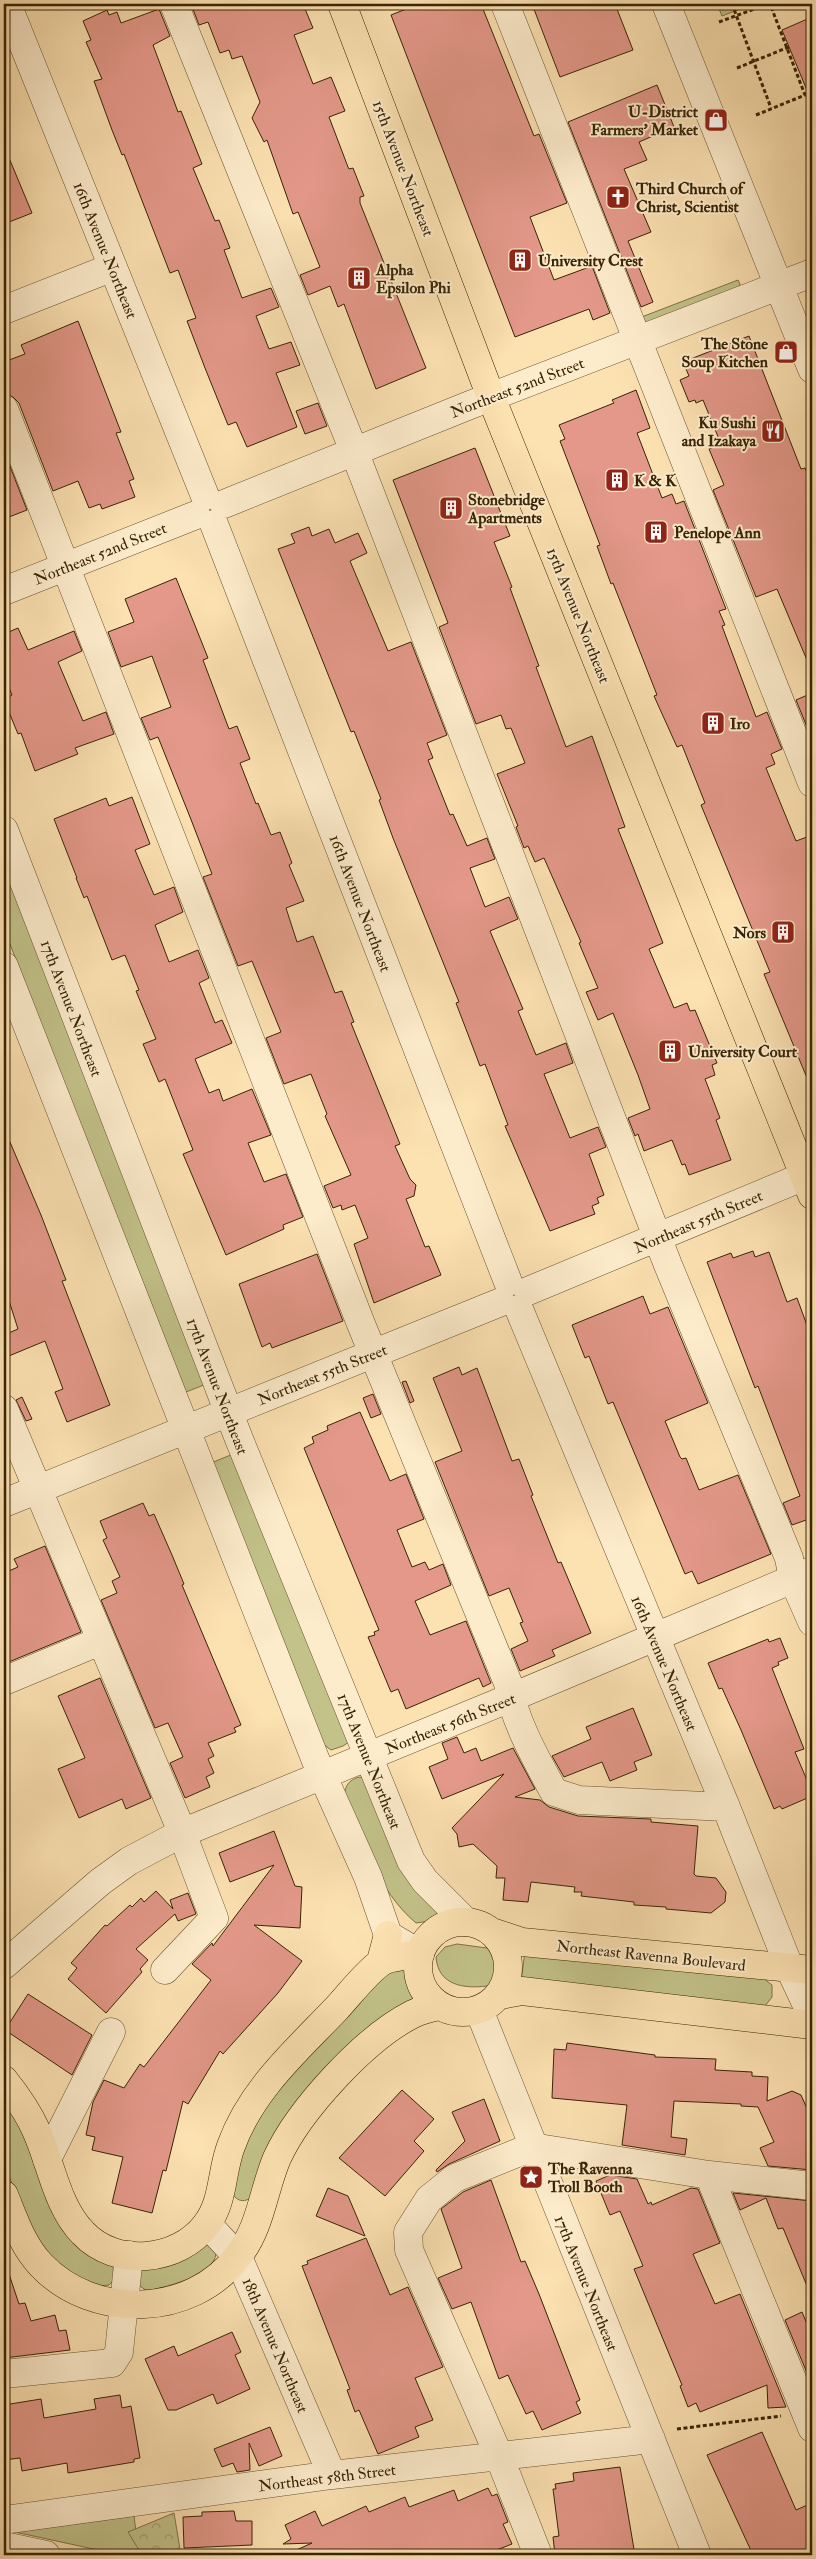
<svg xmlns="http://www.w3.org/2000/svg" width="816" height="2559" viewBox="0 0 816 2559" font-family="'IM FELL Double Pica',serif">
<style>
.green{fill:#c2c289;stroke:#7d7347}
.forest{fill:url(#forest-crowns);stroke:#7d7347}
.building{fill:#e39889;stroke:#382405}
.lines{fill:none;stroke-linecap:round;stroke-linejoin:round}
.minor-casing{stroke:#695330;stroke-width:29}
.major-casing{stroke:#382405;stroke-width:29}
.path{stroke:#382405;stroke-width:3;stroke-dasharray:4 2.5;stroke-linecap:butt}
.minor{stroke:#fdeccc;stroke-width:28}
.major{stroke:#fce1b1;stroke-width:28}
.labels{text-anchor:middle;stroke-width:4;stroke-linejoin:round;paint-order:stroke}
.poi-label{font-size:16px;font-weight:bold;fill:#382405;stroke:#fdeccc;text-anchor:start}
.street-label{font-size:16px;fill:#382405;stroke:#fdeccc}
</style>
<defs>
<pattern id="forest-crowns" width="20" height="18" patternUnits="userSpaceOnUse" patternTransform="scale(1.25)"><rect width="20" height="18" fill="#c2c289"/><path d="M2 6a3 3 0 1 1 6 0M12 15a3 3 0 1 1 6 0" fill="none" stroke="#9f9d6e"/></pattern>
</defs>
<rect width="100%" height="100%" fill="#fce1b1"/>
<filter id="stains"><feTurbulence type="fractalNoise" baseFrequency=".004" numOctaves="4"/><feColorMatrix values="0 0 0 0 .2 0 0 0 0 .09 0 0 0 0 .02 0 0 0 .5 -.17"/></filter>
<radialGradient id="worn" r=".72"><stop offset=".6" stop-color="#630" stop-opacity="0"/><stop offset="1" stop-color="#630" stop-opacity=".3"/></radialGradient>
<path class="green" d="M717,4H753L722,16Z
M738,280L740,284L738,288L644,325L639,318Z
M4,847L214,1381L186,1392L4,929Z
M238,1452L349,1742L343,1746L331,1750L323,1744L211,1463Z
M359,1777L366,1778L441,1913L430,1921L416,1923C377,1890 365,1843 345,1797C344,1786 349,1780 359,1777Z
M457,1944L487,1948L495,1953C499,1966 498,1976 487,1986C463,1989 438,1985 436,1957L445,1947Z
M525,1951L763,1978L772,1985V1997L765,2006L521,1982Z
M403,1969L409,1972L425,1993V1997L399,2008L249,2199C243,2202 238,2201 233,2195L243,2147L280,2083L382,1978L390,1972Z
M4,2100L113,2265L114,2280L109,2285L100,2286L79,2278L59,2264L43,2248L21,2206L4,2164Z
M209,2243L216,2253C215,2276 165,2287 147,2291L137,2284L139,2268L196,2245Z
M134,2516L139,2555H121L15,2532Z"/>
<path class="forest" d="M174,2513L181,2555H142L128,2532Z"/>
<path class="building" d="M191,4H303L313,28L294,35L313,84L331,77L345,111L329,117L348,167L349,169L353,168L364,196L360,197V203L426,368L376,389L344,304L338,307L330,286L308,295L300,275L320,267L298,212L293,214L267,140L264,142L252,118L260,102L242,56L232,59L229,50L220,53L208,22L199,25Z
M419,4H481L534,136L539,134L567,203L530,217L554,280L592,266L610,313L593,320L589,309L515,337L391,15Z
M532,4H615L633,50L560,77Z
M159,9L170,36L153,45L178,112L181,111L202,164L193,168L215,221L219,220L230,248L224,250L242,298L271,288L279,307L256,316L269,349L291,342L300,365L276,373L297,427L247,447L236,422L228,425L205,368L187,321L196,318L178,270L170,273L124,154L122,155L112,130L94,81L102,79L86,42L91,40L83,21L107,10L109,15L117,12L121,23Z
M812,17V100H811L782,30Z
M657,85L674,127L639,142L647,160L624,169L651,232L628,241L653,302L641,307L568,122Z
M4,146L32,213L4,224Z
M78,321L121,432L116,433L134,479L129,481L135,497L102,509L100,504L89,508L78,481L53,491L19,403L13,397L6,394L4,387V362L25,354L21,345Z
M749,336L801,469L805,468L812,485V672L777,589L756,597L713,490L724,485L709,449L721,444L703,400L696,403L695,400L689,402L680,380L689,376L683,362Z
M636,390L650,428L637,433L662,498L672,494L676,504L684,501L726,609L719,611L725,625L722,626L756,717L767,712L782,749L771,754L775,764L766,768L796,841L807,837L812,849V1090L764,974L770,972L701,805L705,803L682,745L677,747L654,696L657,695L613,583L611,584L597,546L600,545L560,441L565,439L559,425L614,403L612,400Z
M318,403L327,426L305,434L296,411Z
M475,448L510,536L494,542L512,587L510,588L539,666L536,667L566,747L592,736L625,827L618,829L663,943L649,949L674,1008L687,1003L690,1011L695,1010L717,1063L712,1065L715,1075L705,1079L720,1118L716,1120L731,1160L689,1175L685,1164L682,1165L672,1140L644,1151L638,1134L635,1136L628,1118L650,1109L638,1075L613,1013L598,1020L586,992L598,988L579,943L581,942L544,858L535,862L528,846L524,848L516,827L518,826L497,774L525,763L511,728L506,729L501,715L476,724L439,627L448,623L393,480Z
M6,456L27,510L4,519V457Z
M309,527L312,536L329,529L335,543L358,533L367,553L350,561L388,651L411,642L447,735L427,743L433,758L428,760L450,815L453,814L467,846L487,838L495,859L470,868L485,907L509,897L518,919L490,931L523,1009L518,1011L536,1055L566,1043L573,1063L544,1074L570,1138L598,1127L606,1147L589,1154L604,1195L597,1198L599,1203L592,1206L595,1214L550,1231L505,1126L508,1125L485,1064L480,1066L469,1037L456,1003L459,1002L393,838L379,800L381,799L354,731L351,732L278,549L295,543L291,534Z
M176,578L208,658L203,660L229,729L237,726L250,759L240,763L256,804L258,803L271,835L280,832L292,863L289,865L304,901L286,908L297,942L313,936L335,993L342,991L354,1022L351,1023L400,1144L395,1146L410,1179L416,1185L414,1196L406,1199L425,1247L429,1246L441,1275L374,1303L354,1244L368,1238L355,1205L342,1210L341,1205L333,1208L324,1186L351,1175L325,1116L327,1114L311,1074L284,1084L266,1038L281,1032L252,961L238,966L203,877L212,874L190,817L158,737L150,740L141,718L171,707L152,656L121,667L108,632L134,622L125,599Z
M18,628L28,650L74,631L82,651L58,662L83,721L106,712L114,734L75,748L78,754L35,771L21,733L18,734L4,700L12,695L4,676V634Z
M812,693V736L811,737L796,700Z
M132,797L150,844L135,850L154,895L174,887L183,912L155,925L169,962L198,950L209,978L199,983L215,1023L222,1020L232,1043L195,1059L209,1093L219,1089L223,1101L252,1089L271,1135L248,1143L264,1182L286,1174L303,1217L283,1225L284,1229L226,1255L183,1154L193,1150L165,1079L159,1082L143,1044L156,1039L136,991L139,990L125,955L112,960L87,896L84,898L76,878H77L54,819L106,798L109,806Z
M4,1128L41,1215L66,1280L62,1281L110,1405L67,1422L55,1392L63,1389L45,1341L4,1358V1335L18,1329L4,1285Z
M753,1251L755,1257L769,1252L787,1302L797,1298L812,1339V1524L809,1519L792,1525L783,1503L800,1496L758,1386L755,1388L707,1262L731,1253L733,1258Z
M317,1254L343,1321L272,1348L270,1343L262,1347L239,1284Z
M643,1296L650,1314L668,1307L708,1403L665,1421L680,1457L682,1459L686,1458L699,1490L738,1475L771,1554L698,1584L692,1571L685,1574L613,1402L608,1404L589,1356L585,1358L572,1325Z
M459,1367L462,1375L477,1368L512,1461L519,1459L533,1495L531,1496L558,1563L561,1562L591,1633L552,1650L555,1656L520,1671L511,1649L528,1641L520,1623L523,1622L509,1588L489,1596L435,1462L462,1451L433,1378Z
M406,1381L414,1401L410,1403L402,1382Z
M373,1394L381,1414L371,1418L363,1398Z
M22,1397L32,1419L26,1421L16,1400Z
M360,1412L390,1481L406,1474L424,1519L397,1530L412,1567L425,1562L429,1570L443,1564L451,1585L415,1601L430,1635L466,1621L491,1683L483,1687L479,1678L406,1709L398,1689L391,1692L368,1637L375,1635L374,1632L379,1630L304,1448L314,1443L312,1437L328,1430L327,1426Z
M143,1503L149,1516L154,1514L172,1555L184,1584L182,1585L241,1725L234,1728L236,1732L208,1743L214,1756L208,1759L214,1773L206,1777L210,1787L185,1798L170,1763L183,1757L168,1723L155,1728L101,1600L117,1593L112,1581L120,1577L103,1540L107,1538L100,1521Z
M45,1546L81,1632L4,1664V1573L18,1567L14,1559Z
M780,1638L788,1658L778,1662L779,1665L772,1668L804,1749L795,1752L812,1792V1796L782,1809L780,1806L774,1809L741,1730L722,1688L719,1689L708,1663L768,1639L769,1642Z
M100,1678L151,1798L126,1809L122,1799L79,1818L58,1769L85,1758L58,1696Z
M633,1708L652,1755L634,1762L637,1770L610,1781L602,1762L564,1777L552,1756L591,1739L586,1727Z
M457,1737L464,1753L476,1748L481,1761L513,1748L535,1789L515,1797L540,1800L549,1807L578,1816L651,1819V1822L698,1826L694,1874L696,1876L716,1878L726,1892L725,1902L711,1913L666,1909V1907L634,1905V1902L581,1896L582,1892H574L575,1887L531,1882L528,1902L503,1900L505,1878H496L497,1866L473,1844L459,1847L457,1834L452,1828L504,1774L442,1799L429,1767L448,1759L442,1743Z
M274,1831L295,1886L302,1887L300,1928L254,1925L302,1961L278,1993L223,2054L220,2051L188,2104L183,2101L166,2171L163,2170L152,2213L112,2203L123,2157L92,2150L95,2137L86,2135L93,2102L104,2080L124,2088L140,2064L144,2067L211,1980L192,1964L212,1943L213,1946L274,1865L230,1882L219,1853Z
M156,1891L173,1909L170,1900L188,1893L196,1914L178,1921L175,1914L136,1949L148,1960L140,1969L142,1972L106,2013L68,1979L77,1968L71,1963L105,1925L107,1926L130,1905L132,1907L141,1898L144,1902Z
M28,1994L92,2035L72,2075L5,2030Z
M567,2043L655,2055V2057L716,2059L715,2070L752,2072V2076L768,2077L767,2101L792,2091L801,2095L812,2120V2170L768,2166L760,2148L774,2142L758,2107L741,2106V2104L674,2101L671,2137L687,2139L685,2155L622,2145L627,2105L552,2098L554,2049L566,2050Z
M402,2090L434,2119L414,2141L424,2151L385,2196L339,2158Z
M484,2099L500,2141L449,2164L437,2172L436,2170L465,2141L452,2112Z
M610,2175L637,2179L648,2204L651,2202L652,2205L691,2188L698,2189L720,2243L693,2254L715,2304L740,2294L786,2407L768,2408L767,2385L700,2412L696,2403L688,2407L680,2386L682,2385L634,2269L643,2266L620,2211L610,2215L596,2181Z
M491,2180L521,2262L525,2261L539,2294L580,2400L576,2402L581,2413L542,2430L533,2411L526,2414L508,2375L499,2379L471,2302L452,2309L438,2278L462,2268L441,2209L463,2192Z
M328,2188L348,2196L365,2236L316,2216Z
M733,2193L812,2201V2298L783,2228L778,2229L766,2198L740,2210Z
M366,2238L390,2295L408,2287L443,2367L415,2378L433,2420L415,2427L419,2437L378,2454L359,2410L355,2412L347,2390L350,2389L302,2266L308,2264L307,2261Z
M7,2268L19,2304L25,2303L31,2321L55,2315L59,2331L66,2330L70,2350L4,2358V2269Z
M802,2312L812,2336V2371L807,2373L785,2320Z
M232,2332L241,2352L235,2355L250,2389L217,2404L213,2394L176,2410H168L145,2359L174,2346L178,2356Z
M120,2395L122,2408L131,2406L140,2458L134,2459V2462L68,2473L67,2463L22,2471L20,2458L4,2460V2405L41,2399L44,2418L96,2409L94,2399Z
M270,2427L282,2456L259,2466L249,2443L250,2470L237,2472L233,2463L222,2467L214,2449Z
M762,2432L796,2510L812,2503V2555H753L707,2455Z
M620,2467L635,2555H555L553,2537L559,2536L553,2489H556L555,2484L574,2481L573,2473Z
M488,2488L492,2496L497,2494L508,2522L503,2524L512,2544L484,2555H285L312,2543L283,2544L291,2539L285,2525L315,2511L322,2526L366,2506L369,2512L405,2497L409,2507L454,2490L458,2501Z
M234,2511L236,2521H252V2545L184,2548L183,2517L202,2516V2512Z"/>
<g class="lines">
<g class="minor-casing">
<path id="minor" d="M7,4L205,496
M174,4L354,451L668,1265L789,1558L793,1579L812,1622
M505,4L812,783
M666,4L812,369
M4,310L113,267
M4,409L361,1324L508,1683C514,1721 536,1759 554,1792L579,1800L726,1807
M224,504L470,405L812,273
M214,524L508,1282
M4,591L196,515
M4,830L239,1439L411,1861L425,1881L466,1922
M4,966L316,1761L368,1877L388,1935L420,1954
M528,1291L812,1173
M519,1309L726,1807L790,1969L812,2016
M4,1409L177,1820L214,1918L165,1970
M4,1503L501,1302
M4,1681L100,1641
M4,1965L100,1882L129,1861L182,1833L510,1698L812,1571
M479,2010L697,2555
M47,2159L111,2032
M709,2175L812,2428
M207,2224L238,2257L332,2475
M4,2374L112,2363L119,2352L129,2255
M4,2520L332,2475L651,2439
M4,2546L46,2555
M538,2555L499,2456L409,2250L408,2232L429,2199L455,2178L532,2147L709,2175L812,2186"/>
</g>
<g class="major-casing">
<path id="major" d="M342,4L491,397L812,1195
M418 1967a45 45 0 1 1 90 0a45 45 0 1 1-90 0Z
M492,1932L522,1942L812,1970
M381,1961L388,1935
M500,1995L522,1991L812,2025
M4,2080C16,2095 28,2112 36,2130C51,2163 57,2207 83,2233C116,2268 178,2262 206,2225C224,2202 221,2172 231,2146C251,2090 296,2051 336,2009C350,1994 364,1975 380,1963C389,1956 410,1956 420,1954
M4,2195C14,2219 22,2245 41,2265C93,2320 192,2318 238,2256C261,2227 263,2191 277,2158C299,2110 365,2038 413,2014C421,2010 430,2008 438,2006"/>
</g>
<path class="path" d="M732,4L771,108
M719,22L768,4
M737,68L789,47
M756,115L805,95L770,4
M677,2429L781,2416"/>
<use href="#minor" class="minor"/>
<use href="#major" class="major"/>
</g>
<defs>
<g id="shop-square" transform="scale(1.25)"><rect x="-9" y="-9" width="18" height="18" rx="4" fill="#8f2418" stroke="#fdeccc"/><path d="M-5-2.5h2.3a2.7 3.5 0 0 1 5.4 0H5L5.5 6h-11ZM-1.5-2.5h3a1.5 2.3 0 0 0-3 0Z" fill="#fff"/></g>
<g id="church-square" transform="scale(1.25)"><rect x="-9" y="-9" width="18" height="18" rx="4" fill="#8f2418" stroke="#fdeccc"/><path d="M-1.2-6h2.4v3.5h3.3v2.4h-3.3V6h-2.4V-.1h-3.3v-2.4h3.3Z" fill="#fff"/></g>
<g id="building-square" transform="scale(1.25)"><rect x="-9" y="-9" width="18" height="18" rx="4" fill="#8f2418" stroke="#fdeccc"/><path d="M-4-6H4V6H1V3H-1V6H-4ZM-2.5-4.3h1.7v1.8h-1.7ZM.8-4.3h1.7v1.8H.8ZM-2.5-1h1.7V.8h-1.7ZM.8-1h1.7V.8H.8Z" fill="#fff"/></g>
<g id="restaurant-square" transform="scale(1.25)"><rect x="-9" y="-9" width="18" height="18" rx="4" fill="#8f2418" stroke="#fdeccc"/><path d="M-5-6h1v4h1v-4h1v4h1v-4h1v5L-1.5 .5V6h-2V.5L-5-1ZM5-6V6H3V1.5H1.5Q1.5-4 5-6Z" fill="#fff"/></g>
<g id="sight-square" transform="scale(1.25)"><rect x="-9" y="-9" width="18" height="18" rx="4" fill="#8f2418" stroke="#fdeccc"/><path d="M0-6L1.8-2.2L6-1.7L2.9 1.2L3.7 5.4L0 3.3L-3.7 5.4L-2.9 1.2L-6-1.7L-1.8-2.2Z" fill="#fff"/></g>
</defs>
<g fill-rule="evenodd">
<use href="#shop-square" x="716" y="120"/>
<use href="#church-square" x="618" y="197"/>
<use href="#building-square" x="520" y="260"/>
<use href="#building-square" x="359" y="278"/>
<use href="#shop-square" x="786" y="352"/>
<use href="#restaurant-square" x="773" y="431"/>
<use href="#building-square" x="617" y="480"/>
<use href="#building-square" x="451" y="508"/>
<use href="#building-square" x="656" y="532"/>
<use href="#building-square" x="713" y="723"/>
<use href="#building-square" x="783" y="932"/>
<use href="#building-square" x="670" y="1051"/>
<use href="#sight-square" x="531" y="2177"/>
</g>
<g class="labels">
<g class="poi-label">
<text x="698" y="117" text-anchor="end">U-District<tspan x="698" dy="18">Farmers' Market</tspan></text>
<text x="636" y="194">Third Church of<tspan x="636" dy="18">Christ, Scientist</tspan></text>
<text x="538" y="266">University Crest</text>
<text x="376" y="275">Alpha<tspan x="376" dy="18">Epsilon Phi</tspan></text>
<text x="768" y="349" text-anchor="end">The Stone<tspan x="768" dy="18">Soup Kitchen</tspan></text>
<text x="756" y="428" text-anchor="end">Ku Sushi<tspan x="756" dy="18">and Izakaya</tspan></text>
<text x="634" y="486">K &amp; K</text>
<text x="468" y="505">Stonebridge<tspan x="468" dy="18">Apartments</tspan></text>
<text x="674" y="538">Penelope Ann</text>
<text x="730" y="729">Iro</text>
<text x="766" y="938" text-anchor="end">Nors</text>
<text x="688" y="1057">University Court</text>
<text x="548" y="2174">The Ravenna<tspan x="548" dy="18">Troll Booth</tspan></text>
</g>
<g class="street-label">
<text transform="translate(404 168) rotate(69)" y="6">15th Avenue Northeast</text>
<text transform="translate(106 250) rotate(68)" y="6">16th Avenue Northeast</text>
<text transform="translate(517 387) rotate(-21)" y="6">Northeast 52nd Street</text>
<text transform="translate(100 553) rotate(-22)" y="6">Northeast 52nd Street</text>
<text transform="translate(579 615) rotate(68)" y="6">15th Avenue Northeast</text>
<text transform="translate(361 903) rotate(69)" y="6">16th Avenue Northeast</text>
<text transform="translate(72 1008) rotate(69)" y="6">17th Avenue Northeast</text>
<text transform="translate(698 1221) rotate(-23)" y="6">Northeast 55th Street</text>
<text transform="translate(322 1374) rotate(-22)" y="6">Northeast 55th Street</text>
<text transform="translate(218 1386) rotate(69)" y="6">17th Avenue Northeast</text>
<text transform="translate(665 1663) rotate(67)" y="6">16th Avenue Northeast</text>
<text transform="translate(450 1723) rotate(-22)" y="6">Northeast 56th Street</text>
<text transform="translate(370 1761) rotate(68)" y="6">17th Avenue Northeast</text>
<text transform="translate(651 1955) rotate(6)" y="6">Northeast Ravenna Boulevard</text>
<text transform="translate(587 2283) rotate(68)" y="6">17th Avenue Northeast</text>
<text transform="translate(276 2345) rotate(67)" y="6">18th Avenue Northeast</text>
<text transform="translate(327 2477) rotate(-7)" y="6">Northeast 58th Street</text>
</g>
</g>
<rect width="816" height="2559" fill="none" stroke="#fce1b1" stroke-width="20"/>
<rect x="5" y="5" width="806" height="2549" fill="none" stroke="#382405" stroke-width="2.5"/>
<rect x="10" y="10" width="796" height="2539" fill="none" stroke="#382405"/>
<rect width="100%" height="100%" filter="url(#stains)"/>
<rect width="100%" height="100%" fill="url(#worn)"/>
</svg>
